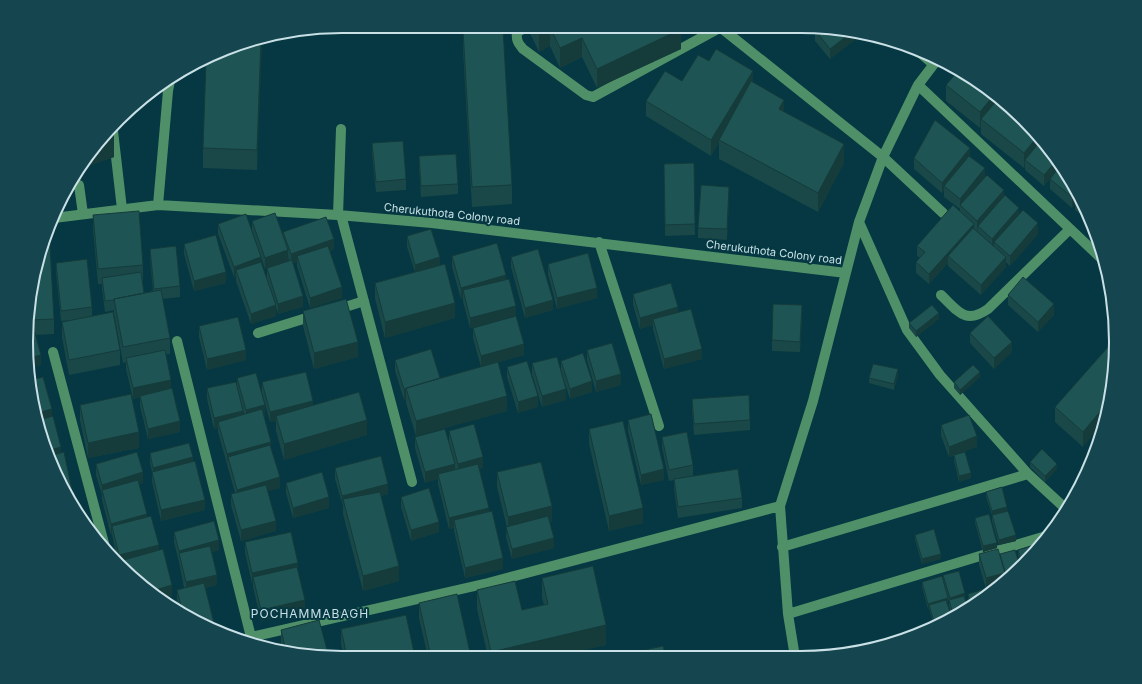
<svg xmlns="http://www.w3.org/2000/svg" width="1142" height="684" viewBox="0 0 1142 684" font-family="Inter,sans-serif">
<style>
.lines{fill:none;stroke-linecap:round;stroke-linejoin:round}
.minor{stroke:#509068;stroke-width:10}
.wall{fill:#1a4848;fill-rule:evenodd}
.shaded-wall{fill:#153b3b}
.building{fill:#1e5454;stroke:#153b3b}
.labels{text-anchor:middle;stroke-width:4;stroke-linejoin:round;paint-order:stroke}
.street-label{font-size:11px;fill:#c8e0e6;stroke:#053842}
.neighbourhood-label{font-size:12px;letter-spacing:1px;fill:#c8e0e6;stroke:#053842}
.rim{fill:none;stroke:#c8e0e6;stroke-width:2}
</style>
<rect width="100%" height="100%" fill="#053842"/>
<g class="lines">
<path class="minor" d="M529,26L517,32C516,40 518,43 523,49L586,95L593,97L721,27
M720,27L883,157L943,213
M918,51L933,64
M918,85L1104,261
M113,131L122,209
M70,186L76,184L79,185L83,214
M158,205L168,91L170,80
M338,215L341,129
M341,215L412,482
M54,218L158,205L338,215L432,223L846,273
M859,222L907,330L940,375L1028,474L1067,510
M599,242L659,426
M941,295C958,311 965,325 988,309L1070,229
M336,310L364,301
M258,333L316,315
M177,341L251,637
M53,352L105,547
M782,547L1028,474
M788,614L1046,536
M238,640L488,583L780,506
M795,657L788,614L780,506L813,401L859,222L883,157L918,85L937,60"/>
</g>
<path class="wall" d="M528,26H592L593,29L681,49L597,88L582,57L560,68L550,46L539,52L528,29Z
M750,27H759L753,31Z
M463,30L512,185V204L472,207L463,50Z
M815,30L860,34V36L830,59L815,41Z
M262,39L257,170L203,168V148L241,43Z
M709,61L753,83L784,112L844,163L818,212L719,159V142L711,156L646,116V101L682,81Z
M946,85L1063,167L1092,221L1093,224L1075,210V204L1072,208L1050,189V179L1044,186L1025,170V167L1024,168L981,134V125L980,128L946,101Z
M114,129V157L88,166L86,160Z
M372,143L406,179V190L376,192L372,154Z
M419,156L458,184V194L421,197L419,167Z
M970,156L985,178L1004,196L1019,214L1038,234L1010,266L1006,262V267L981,295L948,266V263L929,284L916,273V262L920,258L917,256V246L960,211V209L944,197V190L942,193L914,169V158Z
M694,163L695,235L665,236L664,164Z
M729,197L727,240L698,238V228Z
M93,215L143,265V280H142L144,293L153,291L150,259V249L180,286V297L162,299L170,338V354H165L171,388L180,432L148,439L140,406V397L133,399L126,369V362L123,363L114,314V310L105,312L102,289V284H98L93,230Z
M252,221L283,236V232L334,249L330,251L342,298L310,308L297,266V262L293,263L303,307L278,314L276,307V316L251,324L236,281V276L234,277L218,234V224L261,262L267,278V268L265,269L252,231ZM288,257L289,260L285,262Z
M407,236L440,265L455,318L385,338L375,298V283L415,272L407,247Z
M43,241L54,319V334L35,335L41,365L30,368L26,342Z
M184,244L226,283L194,291L184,254Z
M452,256L506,279L516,316L524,355L481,367L473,338V328L484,325L470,328L463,301V298L461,299L452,267Z
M511,257L553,310L525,318L511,267Z
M56,263L92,307V316L120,350V365L69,375L62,337V322L74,320L61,321L56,273Z
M548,264L597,298L557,309L548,274Z
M633,294L678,312L702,359L664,369L653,329V325L640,329L633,305Z
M1008,295L1054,315L1038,332L1008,305Z
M303,311L358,357L314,369L303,326Z
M802,316L800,352L772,351V340Z
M939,319L916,337L909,328V323Z
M199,326L246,360L207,370L199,337Z
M970,333L1012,352L994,369L970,343Z
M1116,338L1083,447L1055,422V407Z
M587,350L621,385L596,392L587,360Z
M395,360L440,379L507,411L416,436L406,403V399L404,400L395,371Z
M561,361L592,392L570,399L561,371Z
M532,363L566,400L542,407L532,374Z
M507,367L538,407L518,413L507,377Z
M898,375L894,390L869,383V378Z
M980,377L960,395L954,388V382Z
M237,378L265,415L264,416L280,488L268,491L276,531L241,541L231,505V494L235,493L218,432V428L214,429L207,399V388H237ZM239,395L244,414L243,415Z
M262,382L313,405L367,435L284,460L276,431V421L270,422L262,393Z
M692,399L750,420V430L694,435L692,409Z
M80,405L139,448L88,458L80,420Z
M628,420L664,480L641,485L628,431Z
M941,425L977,447L960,453L971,478L959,482L954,461V456L949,457L941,436Z
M589,429L643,523L609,531L589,444Z
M449,431L483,468L479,469L489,512L503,569L465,578L454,531V528L449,529L438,484V479L425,483L415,448V437L449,442Z
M662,437L693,465V476L742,498V508L678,518L674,489V480L669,481L662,447Z
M150,453L193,462L205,510L161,521L152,482V472L150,463Z
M1030,462L1057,469L1045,482L1030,467Z
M96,464L143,483L139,484L147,517L159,550L172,596L160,599L117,559L112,534L111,535L102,500V495L96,475Z
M335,468L388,494L381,496L399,581L363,591L343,514V506L335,479Z
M497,472L552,521L549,522L554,548L512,559L506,537L507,527L497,487Z
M286,483L329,508L293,518L286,493Z
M986,492L1007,511L1016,541L999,545L992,521V515L986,497Z
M401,497L439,532L411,541L401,507Z
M975,518L997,548L983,552L975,523Z
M174,532L219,550L212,552L217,585L205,588L214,628L180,612L177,600V590L184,588L179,562L174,542Z
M915,535L941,559L922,564L915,540Z
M245,542L298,570L305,611L261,621L253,587V583H252L245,553Z
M1035,549L1021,565L1018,555V550Z
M979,554L1000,558V554L1009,579L1006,581L1005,574V582L1002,584L986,589L979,565Z
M943,575L965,599L958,616L952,618L949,606V602L948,598V603H947L952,618L934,626L929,609H928L922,587V582L943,580Z
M542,578L606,645L551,657H488L477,609V590L522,610L544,605L542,598Z
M968,594L986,596L970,607L968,599Z
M419,603L471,657H428L419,618Z
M341,629L415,657H344L341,644Z
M281,630L321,657L282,649L281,646Z"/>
<path class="shaded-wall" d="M550,27V46L539,52V32Z
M753,27H759L753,31Z
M681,29V49L597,88V69Z
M851,33L860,34V36L830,59V49Z
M582,38V57L560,68V48Z
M261,39H262L257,170V150Z
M753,71V87L719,140V142L711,156V140Z
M994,95L1002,101L981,119V125L980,128V112Z
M784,100V120L779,109Z
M112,131H114V157L88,166V157Z
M1038,136L1044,144L1025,160V167L1024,168V153Z
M844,144V163L818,212V193Z
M970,148V158L944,186V190L942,193V183Z
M1057,160L1062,165L1044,186V175Z
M985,168V179L960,206V199Z
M729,187V197L727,240V229Z
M1004,190V201L978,226L977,231V221Z
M1076,192L1080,198L1075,200V204L1072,208V197Z
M1019,208V218L994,242V246L992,249V239Z
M1038,223V234L1010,266V256Z
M974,224V234L948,256V263L929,284V274Z
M334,239V249L298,261L297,256V262L291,264V254Z
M288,250V261L265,269V258Z
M261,257V268L236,270V276L234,277V267Z
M440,257V268L415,275V265Z
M1006,257V267L981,295V285Z
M226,272V283L194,291V281Z
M506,275V286L463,290V298L461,299V288Z
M342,287V298L310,308V298Z
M597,288V298L557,309V298Z
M303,296V307L278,314V304Z
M553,300V310L525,318V308Z
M455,303V318L385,338V322Z
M1054,304V315L1038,332V322Z
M276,305V316L251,324V314Z
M802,305V316L800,352V342Z
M516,306V317L470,328V318Z
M678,307V317L653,319V325L640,329V318Z
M939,313V319L916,337V331Z
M358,342V357L314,369V353Z
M1012,342V352L994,369V358Z
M524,344V355L481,367V356Z
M702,349V359L664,369V359Z
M246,350V360L207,370V359Z
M41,355V365L30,368L29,358Z
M898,369V375L894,390V384Z
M980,372V377L960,395V390Z
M621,374V385L596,392V381Z
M171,380V391L140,396V397L133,399V388Z
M592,381V392L570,399V389Z
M404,389H406V399L404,400Z
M566,389V400L542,407V396Z
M507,396V411L416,436V421Z
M538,396V407L518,413V402Z
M1110,400V404L1104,422L1083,447V432Z
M313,401V411L276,416V421L270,422V412Z
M265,405V415L246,421V410Z
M52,409V419L39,423L38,413Z
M243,411V422H218V428L214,429V418Z
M367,420V435L284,460V444Z
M180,421V432L148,439V429Z
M139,432V448L88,458V443Z
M977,436V447L949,457V447Z
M271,442V452L228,457L227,465V454Z
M61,447V457L52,460L47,451Z
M193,457V468L153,478V468Z
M483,457V468L458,475V464Z
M455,464V474H438V479L425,483V472Z
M1057,464V469L1045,482V476Z
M664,469V480L641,485V475Z
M143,472V483L103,495L102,490V495V485Z
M971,473V478L959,482V476Z
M280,477V488L237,500V490Z
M388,484V494L344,506L343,499L342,506V496Z
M329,497V508L293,518V508Z
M205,500V510L161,521V510Z
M552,506V521L508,532V517Z
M1007,507V512L992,517V511Z
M489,508V519L454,520V528L449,529V518Z
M643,508V523L609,531V516Z
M147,514V525L112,526V534L111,535V524Z
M276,521V531L241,541V530Z
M439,522V532L411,541V530Z
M1016,535V541L999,545V540Z
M554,538V548L512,559V549Z
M219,540V550L181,561L179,553V562V551Z
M997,543V548L983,552V546Z
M159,545V555L124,565L119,560V555Z
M941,554V559L922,564V559Z
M503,558V569L465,578V568Z
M298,563V573L253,577V583H252V573Z
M399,566V581L363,591V576Z
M1005,573V582L1002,584L986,589V578Z
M217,575V585L186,593V582Z
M172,585V596L160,599L152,591Z
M965,593V599L950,603V598Z
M948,598V603L930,608L929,605V609H928V604Z
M305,600V611L261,621V610Z
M214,623V628L206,624Z
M606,625V645L551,657H491V652Z"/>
<path class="building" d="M536,26H592L593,29L599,26H679L681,29L597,69L582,38L560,48L550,27L539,32Z
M819,27H821L851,33L830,49L815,30Z
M503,28L512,185L472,187L463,30Z
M261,39L257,150L203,148L206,61L241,43Z
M716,49L753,71L711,140L646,101L665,71L682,81L698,55L709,61Z
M958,71L976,79L994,95L980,112L946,85Z
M751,81L784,100L779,109L844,144L818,193L719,140Z
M999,98L1024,119L1038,136L1024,153L981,119Z
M935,120L970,148L942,183L914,158Z
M1041,140L1057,160L1044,175L1025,160Z
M403,141L406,179L376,182L372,143Z
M456,154L458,184L421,186L419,156Z
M969,156L985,168L960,199L944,186Z
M694,163L695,224L665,225L664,164Z
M1061,165L1076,192L1072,197L1050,179Z
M987,175L1004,190L977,221L960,205Z
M701,185L729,187L727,229L698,228Z
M1005,195L1019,208L992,239L978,226Z
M1079,196L1084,207L1075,200Z
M953,205L974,224L929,274L916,262L925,252L917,246Z
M1023,210L1038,223L1010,256L994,242Z
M139,211L143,265L98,269L93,215Z
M275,213L288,250L265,258L252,221Z
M246,214L261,257L234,267L218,224Z
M326,217L334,239L291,254L283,232Z
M49,227L54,319L30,320L43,241Z
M973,228L1006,257L981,285L948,256Z
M431,229L440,257L415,265L407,236Z
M216,235L226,272L194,281L184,244Z
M497,243L506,275L461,288L452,256Z
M176,246L180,286L154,289L150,249Z
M328,246L342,287L310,298L297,256Z
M538,249L553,300L525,308L511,257Z
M588,253L597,288L557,298L548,264Z
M87,259L92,307L61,311L56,263Z
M292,260L303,296L278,304L267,268Z
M261,262L276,305L251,314L236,270Z
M445,264L455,303L385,322L375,283Z
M141,272L144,293L114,299V300L105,301L102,278Z
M1023,277L1054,304L1038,322L1008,295Z
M509,279L516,306L470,318L463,290Z
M671,283L678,307L640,318L633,294Z
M161,290L170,338L123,347L114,299Z
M346,299L358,342L314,353L303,311Z
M773,304L802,305L800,342L772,340Z
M932,305L939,313L916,331L909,323Z
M691,309L702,349L664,359L653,319Z
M113,312L120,350L69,360L62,322Z
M516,316L524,344L481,356L473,328Z
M988,316L1012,342L994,358L970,333Z
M238,317L246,350L207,359L199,326Z
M35,333L41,355L29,358L26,342L27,335Z
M1116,338V342L1110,400L1083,432L1055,407Z
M612,343L621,374L596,381L587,350Z
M431,349L440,378L404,389L395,360Z
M165,350L171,380L133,388L126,358Z
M583,353L592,381L570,389L561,361Z
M557,357L566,389L542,396L532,363Z
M527,361L538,396L518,402L507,367Z
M498,362L507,396L416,421L406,388Z
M873,364L898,369L894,384L869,378Z
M973,365L980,372L960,390L954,382Z
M306,372L313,401L270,412L262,382Z
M256,373L265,405L246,410L237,378Z
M43,377L52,409L38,413L32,380Z
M236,382L243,411L214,418L207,388Z
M172,388L180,421L148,429L140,396Z
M359,392L367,420L284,444L276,416Z
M131,394L139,432L88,443L80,405Z
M749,395L750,420L694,424L692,399Z
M262,409L271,442L227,454L218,422Z
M651,414L664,469L641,475L628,420Z
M969,415L977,436L949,447L941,425Z
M53,416L61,447L47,451L43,444L39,420Z
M623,421L643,508L609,516L589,429Z
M474,424L483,457L458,464L449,431Z
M445,429L455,464L425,472L415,437Z
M687,432L693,465L669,470L662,437Z
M189,443L193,457L153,468L150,453Z
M270,445L280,477L237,490L228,457Z
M1042,449L1057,464L1045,476L1030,462Z
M64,452L72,490L68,491L49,456Z
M137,452L143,472L102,485L96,464Z
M965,452L971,473L959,476L954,455Z
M381,456L388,484L342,496L335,468Z
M195,461L205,500L161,510L152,472Z
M541,462L552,506L508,517L497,472Z
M478,464L489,508L449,518L438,474Z
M738,469L742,498L678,507L674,479Z
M322,472L329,497L293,508L286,483Z
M138,480L147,514L111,524L102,490Z
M266,485L276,521L241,530L231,494Z
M1002,487L1007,507L992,511L986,492Z
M429,488L439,522L411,530L401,497Z
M74,492L77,508L69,493Z
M380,492L399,566L363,576L343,499Z
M492,511L503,558L465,568L454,520Z
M1008,511L1016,535L999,540L992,515Z
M989,514L997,543L983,546L975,518Z
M151,516L159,545L119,555L112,526Z
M548,516L554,538L512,549L506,527Z
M214,521L219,540L179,551L174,532Z
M934,529L941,554L922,559L915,535Z
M291,532L298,563L252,573L245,542Z
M1034,545L1035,549L1022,564L1018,550Z
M210,546L217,575L186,582L179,553Z
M163,549L172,585L152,591L120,561Z
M998,549L1005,573L986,578L979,554Z
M1015,550L1020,567L1010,577L1007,578L1000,554Z
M593,566L606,625L491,652L477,590L515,581L522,610L548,604L542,578Z
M297,567L305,600L261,610L253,577Z
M959,571L965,593L950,598L943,575Z
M942,576L948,598L928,604L922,582Z
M204,583L214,623L206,624L183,613L177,590Z
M984,589L986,596L971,606L968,594Z
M457,594L471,657H431L419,603Z
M964,596L968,609L958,616L954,618L949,600Z
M946,600L952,618L935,625L929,605Z
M406,615L415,657H347L341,629Z
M319,620L329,657H321L286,650L281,630Z
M663,646L666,657H613Z"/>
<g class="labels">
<g class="street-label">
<text transform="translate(452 214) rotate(6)" y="4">Cherukuthota Colony road</text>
<text transform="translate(774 252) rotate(7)" y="4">Cherukuthota Colony road</text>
</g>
<g class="neighbourhood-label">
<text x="310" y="618">POCHAMMABAGH</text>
</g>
</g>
<path d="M0 0H1142V684H0ZM342 33H800A309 309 0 0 1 1109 342V342A309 309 0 0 1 800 651H342A309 309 0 0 1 33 342V342A309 309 0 0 1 342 33Z" fill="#15454f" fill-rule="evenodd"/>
<path class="rim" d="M342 33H800A309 309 0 0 1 1109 342V342A309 309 0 0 1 800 651H342A309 309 0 0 1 33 342V342A309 309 0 0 1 342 33Z"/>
</svg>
